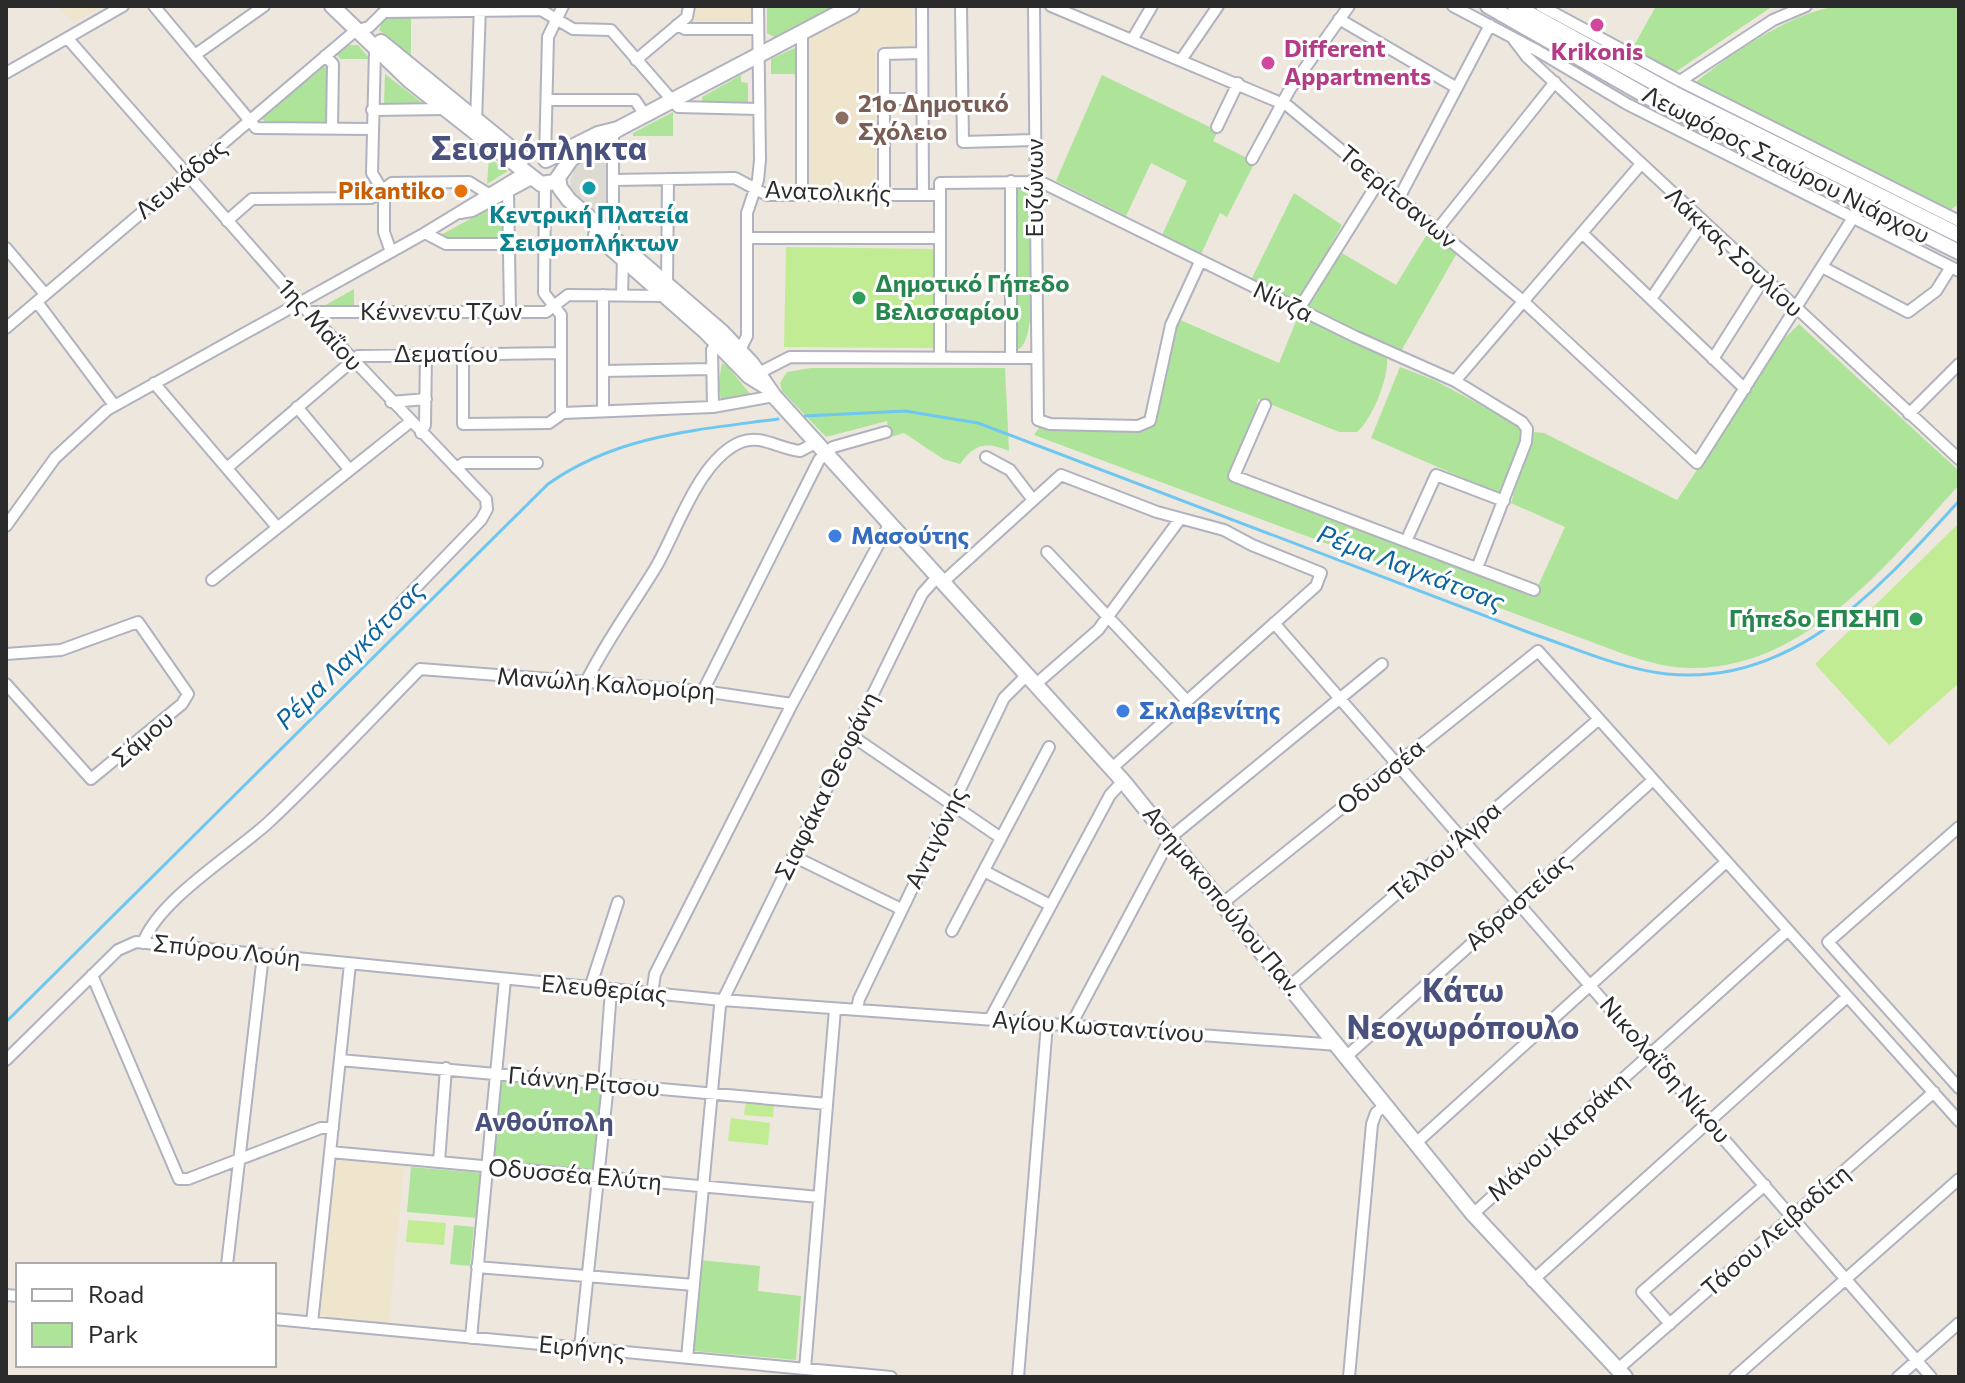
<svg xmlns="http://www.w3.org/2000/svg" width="1965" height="1383" viewBox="0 0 1965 1383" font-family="Commissioner,sans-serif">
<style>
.education{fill:#efe5cc}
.green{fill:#aee499}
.pitch{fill:#c2ec94}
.plaza{fill:#dddad4}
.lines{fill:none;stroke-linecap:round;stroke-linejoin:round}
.stream{stroke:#6ec7f0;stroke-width:3}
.street-casing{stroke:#b1b2bf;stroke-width:14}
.secondary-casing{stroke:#b1b2bf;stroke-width:18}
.street{stroke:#fff;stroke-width:10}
.secondary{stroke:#fff;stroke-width:14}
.hotel-dot{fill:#d1479c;stroke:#fff;stroke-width:3}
.education-dot{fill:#8d6e63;stroke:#fff;stroke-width:3}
.culture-dot{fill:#0f9aa8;stroke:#fff;stroke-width:3}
.food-dot{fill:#e8710a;stroke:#fff;stroke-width:3}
.leisure-dot{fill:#2e9e5b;stroke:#fff;stroke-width:3}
.shop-dot{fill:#3f7fe0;stroke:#fff;stroke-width:3}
.labels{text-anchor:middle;stroke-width:6;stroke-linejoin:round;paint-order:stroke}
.hotel-label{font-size:24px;font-weight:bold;fill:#b23c85;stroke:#fff;text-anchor:start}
.education-label{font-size:24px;font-weight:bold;fill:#785e54;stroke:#fff;text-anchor:start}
.street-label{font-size:24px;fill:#2b2b2b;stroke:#fff}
.food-label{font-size:24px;font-weight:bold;fill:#c56008;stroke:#fff;text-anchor:end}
.culture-label{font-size:24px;font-weight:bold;fill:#0d838f;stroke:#fff}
.leisure-label{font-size:24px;font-weight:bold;fill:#27864d;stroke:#fff;text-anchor:start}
.shop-label{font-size:24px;font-weight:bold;fill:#366cbe;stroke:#fff;text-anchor:start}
.water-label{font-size:26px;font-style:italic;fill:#0b649f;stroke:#fff}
.neighbourhood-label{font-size:26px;font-weight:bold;fill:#4a517d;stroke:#fff}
.district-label{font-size:32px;font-weight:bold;fill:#4a517d;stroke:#fff}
</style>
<rect width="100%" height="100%" fill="#ede7dd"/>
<path class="education" d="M57,6H104L73,22Z
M694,6H752V23H694Z
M870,6H912L914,46L875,47V191L809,190V39Z
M337,1160L404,1166L389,1323L320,1316Z"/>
<path class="green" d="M767,6H835L776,38L767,33Z
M1656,6H1773L1674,73L1631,51Z
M1959,6V204L1947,212L1698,85L1697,81C1732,53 1795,10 1840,6C1879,2 1920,6 1959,6Z
M385,16H411V56L379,30Z
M349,45H358L370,59H340L337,54Z
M799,46V74H771V59Z
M323,66L329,69V122L267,123L262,119Z
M385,74L425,105L384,104Z
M741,75V82L748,83V103L702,104V97Z
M1102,75L1218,131L1213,141L1255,162L1227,217L1220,213L1201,254L1162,235L1187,181L1151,163L1126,216L1056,181Z
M673,112V136H633V133Z
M489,158L508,171L487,184Z
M1015,188H1031C1031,215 1040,337 1019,349L1015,346Z
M1294,193L1342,225L1330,246L1396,285L1429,231L1457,253L1400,353L1251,280Z
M503,201L504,235L500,240H444L439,236Z
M354,289V310H325L324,306Z
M1299,314L1387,357C1389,377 1373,418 1357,432H1339L1258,399L1255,418L1229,478L1427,552L1533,597L1565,527L1511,503L1532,432L1544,433L1677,500L1784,339L1799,324L1959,471V485C1889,562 1806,669 1691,668C1659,668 1627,655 1597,644L1034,435L1039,428L1142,430L1156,421L1178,319L1279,363Z
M722,363L727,366L753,397L721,399L718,385Z
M1400,367L1434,380L1522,427L1523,434L1502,495L1371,438Z
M811,368H1005L1009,451C986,442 976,443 960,464L943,459L904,433L890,437L887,421L826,437L782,391L780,383L787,372Z
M501,1081L603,1090L596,1170L494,1161Z
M411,1167L481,1173L477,1218L407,1212Z
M454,1225L474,1227L470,1266L450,1264Z
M700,1260L760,1266L758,1291L801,1296L796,1360L693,1351Z"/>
<path class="pitch" d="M786,247L935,249L933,348L784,347Z
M1959,523V683L1889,745L1815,664Z
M746,1101L774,1104L773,1117L744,1115Z
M731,1118L770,1123L768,1145L728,1141Z
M408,1220L446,1223L444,1245L406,1242Z"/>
<path class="plaza" d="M604,151L606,154V225L572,194L570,181L576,166Z"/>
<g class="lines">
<path class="stream" d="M805,416L905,411L978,423L1533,634C1577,649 1621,669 1667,674C1795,687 1882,585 1959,501
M6,1022L548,484C617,435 697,430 778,419"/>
<g class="street-casing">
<path id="street" d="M154,6L256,128L372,129
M922,6L923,195
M961,6L963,142L1034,140
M1034,6L1038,420L1050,424L1138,426L1150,421L1171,325L1200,262
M1051,6L1288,106L1523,301L1697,463L1863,202
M1453,6L1538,51L1627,104L1959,271
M1541,6L1680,81L1959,221
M1339,19L1457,88
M677,25L685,29H758
M69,40L308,312L486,499L487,509L481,520L401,603
M1132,40L1152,6
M1514,40L1527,57L1959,459
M375,50L372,173L384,193V232L391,252
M195,55L264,6
M325,56L333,64L332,128
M636,60L687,17L689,6
M1181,60L1218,6
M6,73L123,6
M1680,81L1773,20L1806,6
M884,99H922
M547,100H635L645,115
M372,110L445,109
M476,122L480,6
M1217,127L1238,83
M613,134V237
M1252,159L1290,89L1349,6
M545,160L548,37L563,6
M613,180L735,178L767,195H940V183L1041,182L1356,337L1455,381L1522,422L1527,429L1526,442L1477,568
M1011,181V358
M545,187L544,293L561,315V413
M508,192L510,312
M802,195V32
M884,195V54L922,53
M1399,198L1490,25
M460,213L472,211L535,177
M227,221L252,199L371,198L392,183L469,182L487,193
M1437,230L1555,82
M425,233L446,244H509
M1582,233L1745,389
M747,238H940
M6,248L45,294
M1824,268L1908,312L1936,291L1951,267
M667,284L668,179
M603,295V411
M622,295L623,259
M1651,299L1703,222
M37,302L114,405
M1299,309L1379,181
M308,312H546L568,295L664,296
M6,328L355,31L369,27L384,12L541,10L573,29L611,30L678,107L759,109
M740,350L747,336V213L758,180L760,160L758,6
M463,354V424L549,423L563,413L713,407L774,396
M940,358V195
M1713,359L1763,280
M603,371L712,369
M759,373L790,357L1035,358
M1455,381L1641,164
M154,383L277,527
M391,402L426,399
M1265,405L1234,476L1534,590
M297,407L349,469
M713,407L712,350L717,342
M1909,414L1959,364
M421,433L425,425L426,354
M986,457L1010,470L1033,500
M228,467L358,356L561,353
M456,468L464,463H537
M6,526L55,458L107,410L425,233L527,171
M1407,539L1436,475L1504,501
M1047,552L1187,701
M212,580L410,422
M943,582L1061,475L1157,512L1224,530L1252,545L1321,573L1316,586L1112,768
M1274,623L1931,1377
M6,654L61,650L138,622L188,694L182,704L91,779L6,684
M586,682C606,641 633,605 656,567C677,531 699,459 741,442C761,434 779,449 800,451L817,442
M1036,684L1098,630L1180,519
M703,691L819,460L833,447L886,432
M852,736L1001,838
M1959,827L1828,942L1959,1088
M793,856L901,909
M984,871L1050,905
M1224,902L1538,651L1959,1121
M952,931L1049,747
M143,943C159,899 236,853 270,821C322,772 370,720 420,669L703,691L792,704
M92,975L179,1179H188L321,1128H333
M1291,985L1599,719
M590,988L618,902
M652,994L655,974L792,704L890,523
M857,1009L859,999L1004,698L1027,675
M990,1019L1110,795L1123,781
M1071,1025L1171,837L1382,664
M1347,1056L1653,780
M6,1060L118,950L136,942L722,1000L1338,1045
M340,1060L827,1104
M604,1084L611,990
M1416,1143L1725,863
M330,1152L819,1197
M439,1162L446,1068
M1473,1214L1787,931
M227,1265L263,955
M477,1267L694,1285
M1532,1281L1847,997
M6,1295L18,1296
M274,1319L891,1377
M312,1323L350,964
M1670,1324L1642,1292L1765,1185
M471,1338L505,979
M580,1348L608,1084
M687,1358L720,1006L922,594L938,576
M805,1369L835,1009
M1618,1369L1934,1092
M1018,1377L1047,1024
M1349,1377L1372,1124L1376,1113L1386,1104
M1735,1377L1959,1179
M1898,1377L1959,1323"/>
</g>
<g class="secondary-casing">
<path id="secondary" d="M332,6L410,81L541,184L555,182L571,159L618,129
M1488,6L1648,97L1959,252
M1515,6L1675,94L1959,235
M381,42L523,158
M546,160L598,134L618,129L852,6
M558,178L560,188L569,200L722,332L752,364L774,396L1123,781L1473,1214L1625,1377
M596,235L705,331L749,376L765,386"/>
</g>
<use href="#street" class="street"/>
<use href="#secondary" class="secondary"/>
</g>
<g class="hotel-dot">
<circle cx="1597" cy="25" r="8"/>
<circle cx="1268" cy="63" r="8"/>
</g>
<circle class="education-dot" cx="842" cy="118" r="8"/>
<circle class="culture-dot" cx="589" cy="188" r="8"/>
<circle class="food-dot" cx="461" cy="191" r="8"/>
<g class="leisure-dot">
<circle cx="859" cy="298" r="8"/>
<circle cx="1916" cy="619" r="8"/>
</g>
<g class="shop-dot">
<circle cx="835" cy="536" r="8"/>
<circle cx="1123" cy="711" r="8"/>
</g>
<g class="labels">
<g class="hotel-label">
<text x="1284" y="57">Different<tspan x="1284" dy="28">Appartments</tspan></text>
<text x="1597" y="60" text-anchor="middle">Krikonis</text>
</g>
<g class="education-label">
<text x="858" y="112">21ο Δημοτικό<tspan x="858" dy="28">Σχόλειο</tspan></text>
</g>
<g class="street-label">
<text transform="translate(1786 165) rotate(27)" y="8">Λεωφόρος Σταύρου Νιάρχου</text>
<text transform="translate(181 179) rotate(-40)" y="8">Λευκάδας</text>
<text transform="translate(1035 188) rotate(-90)" y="8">Ευζώνων</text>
<text transform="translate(828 192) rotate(2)" y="8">Ανατολικής</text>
<text transform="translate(1398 197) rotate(40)" y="8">Τσερίτσανων</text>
<text transform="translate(1734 252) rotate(43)" y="8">Λάκκας Σουλίου</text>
<text transform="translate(1283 302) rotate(26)" y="8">Νίνζα</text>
<text x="441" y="320">Κέννεντυ Τζων</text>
<text transform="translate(320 325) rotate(48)" y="8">1ης Μαΐου</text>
<text x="446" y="362">Δεματίου</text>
<text transform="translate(606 684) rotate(4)" y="8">Μανώλη Καλομοίρη</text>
<text transform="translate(143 739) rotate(-41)" y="8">Σάμου</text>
<text transform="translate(1381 777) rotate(-39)" y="8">Οδυσσέα</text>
<text transform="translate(827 786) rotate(-64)" y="8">Σιαφάκα Θεοφάνη</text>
<text transform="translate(936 838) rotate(-64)" y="8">Αντιγόνης</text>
<text transform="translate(1445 852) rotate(-41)" y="8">Τέλλου Άγρα</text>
<text transform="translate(1222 901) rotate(51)" y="8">Ασημακοπούλου Παν.</text>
<text transform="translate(1518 902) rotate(-42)" y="8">Αδραστείας</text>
<text transform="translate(227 951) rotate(6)" y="8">Σπύρου Λούη</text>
<text transform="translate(604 989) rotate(5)" y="8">Ελευθερίας</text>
<text transform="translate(1098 1027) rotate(4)" y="8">Αγίου Κωσταντίνου</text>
<text transform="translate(1665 1070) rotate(49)" y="8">Νικολαΐδη Νίκου</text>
<text transform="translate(584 1082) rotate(5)" y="8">Γιάννη Ρίτσου</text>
<text transform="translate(1558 1137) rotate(-42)" y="8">Μάνου Κατράκη</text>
<text transform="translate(575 1175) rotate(5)" y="8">Οδυσσέα Ελύτη</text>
<text transform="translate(1776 1231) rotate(-41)" y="8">Τάσου Λειβαδίτη</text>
<text transform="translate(582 1348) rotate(5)" y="8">Ειρήνης</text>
</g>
<g class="food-label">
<text x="445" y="199">Pikantiko</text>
</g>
<g class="culture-label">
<text x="589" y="223">Κεντρική Πλατεία<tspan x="589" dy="28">Σεισμοπλήκτων</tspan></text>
</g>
<g class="leisure-label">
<text x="875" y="292">Δημοτικό Γήπεδο<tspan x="875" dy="28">Βελισσαρίου</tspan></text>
<text x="1900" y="627" text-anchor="end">Γήπεδο ΕΠΣΗΠ</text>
</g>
<g class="shop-label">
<text x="851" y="544">Μασούτης</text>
<text x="1139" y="719">Σκλαβενίτης</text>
</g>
<g class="water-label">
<text transform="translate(1411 568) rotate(21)" y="9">Ρέμα Λαγκάτσας</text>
<text transform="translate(350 655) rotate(-45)" y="9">Ρέμα Λαγκάτσας</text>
</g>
<g class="neighbourhood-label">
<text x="544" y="1131">Ανθούπολη</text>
</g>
<g class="district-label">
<text x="539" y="160">Σεισμόπληκτα</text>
<text x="1463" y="1002">Κάτω<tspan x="1463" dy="37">Νεοχωρόπουλο</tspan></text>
</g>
</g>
<rect width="1965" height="1383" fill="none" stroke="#2b2b2b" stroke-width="16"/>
<rect x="16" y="1263" width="260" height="104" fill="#ffffff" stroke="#aaaaaa" stroke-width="2"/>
<rect x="32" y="1289" width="40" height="12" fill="#ffffff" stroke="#aaaaaa" stroke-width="2"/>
<text x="88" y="1303" font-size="24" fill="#2b2b2b">Road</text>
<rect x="32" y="1323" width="40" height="24" fill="#aee499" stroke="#aaaaaa" stroke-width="2"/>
<text x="88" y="1343" font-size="24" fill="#2b2b2b">Park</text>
</svg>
